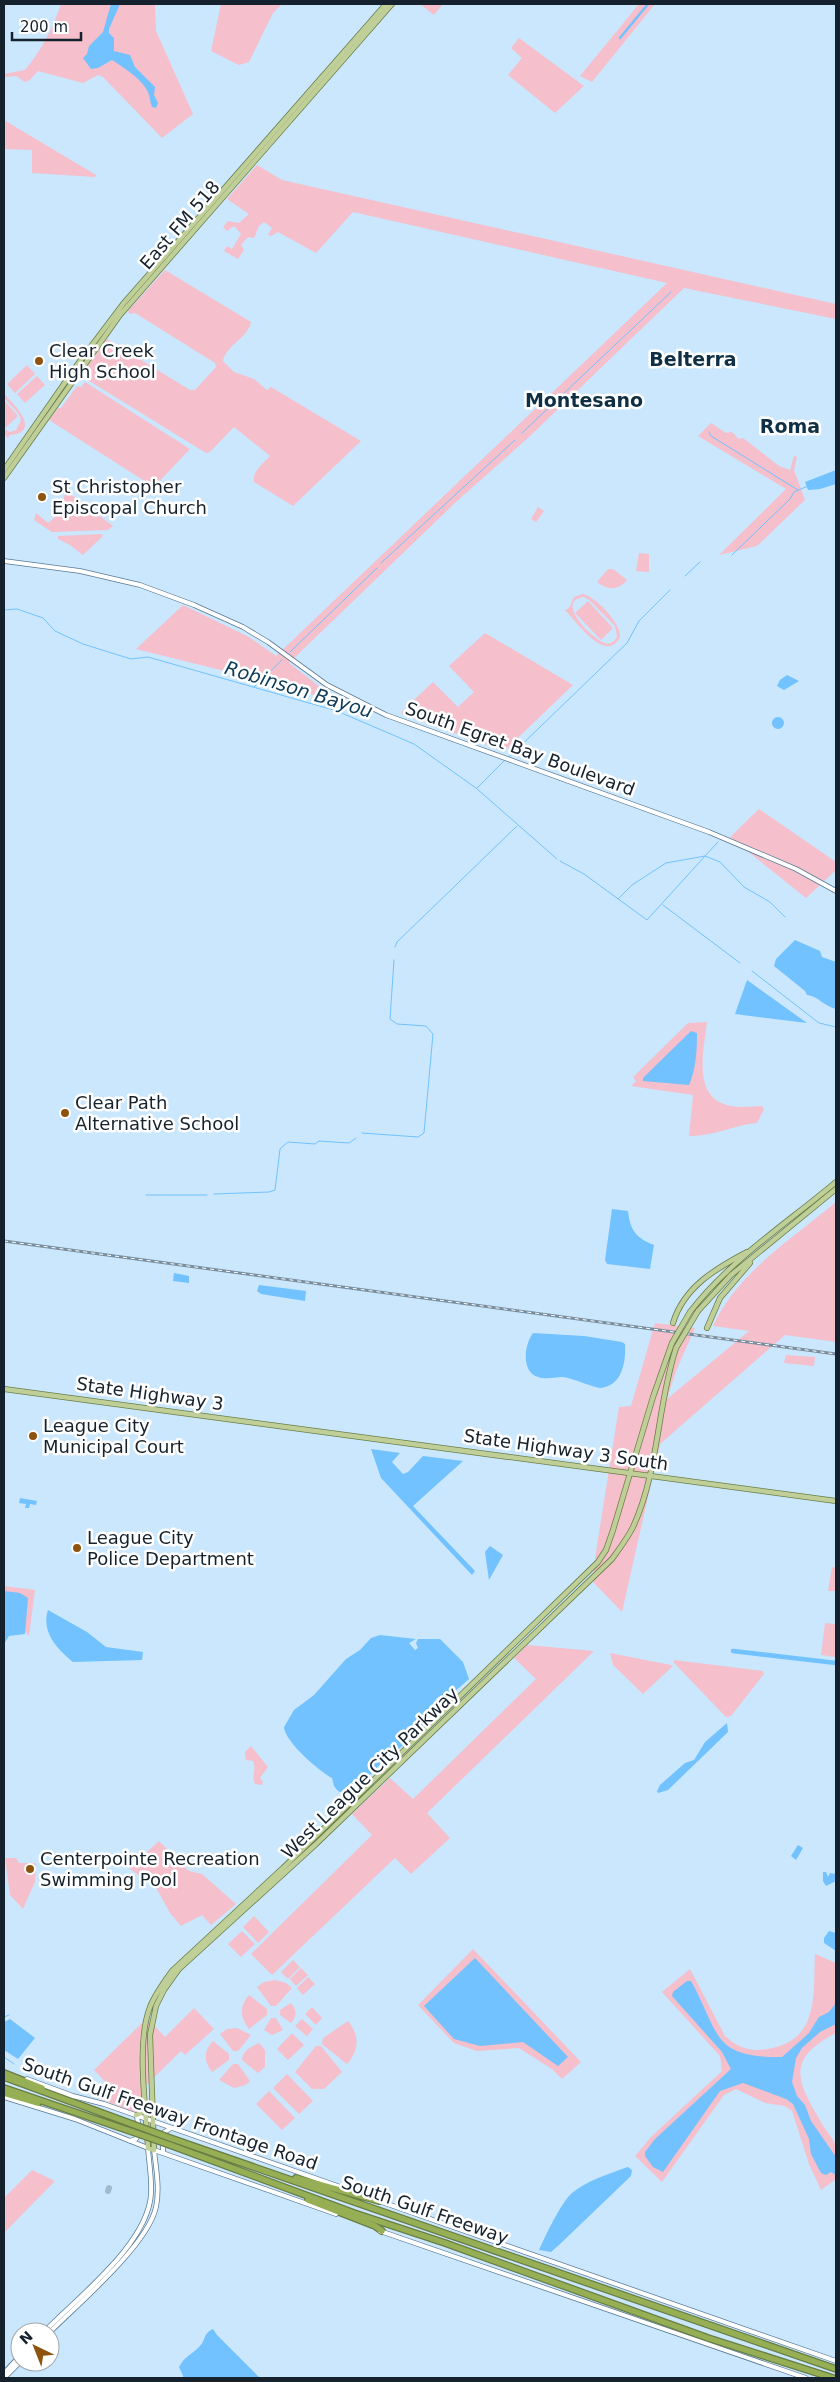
<svg xmlns="http://www.w3.org/2000/svg" width="840" height="2382" viewBox="0 0 840 2382" font-family="'DejaVu Sans',sans-serif">
<style>
.green{fill:#f5bfcc;fill-rule:evenodd}
.water{fill:#71c2fe}
.lines{fill:none;stroke-linecap:round;stroke-linejoin:round}
.stream{stroke:#71c2fe;stroke-width:1}
.canal{stroke:#71c2fe;stroke-width:2.5}
.river{stroke:#71c2fe;stroke-width:4.5}
.taxiway{stroke:#a1bace;stroke-width:6}
.secondary-casing{stroke:#597a94;stroke-width:5.5}
.primary-casing{stroke:#697e46;stroke-width:6}
.highway-casing{stroke:#697e46;stroke-width:8}
.secondary{stroke:#fff;stroke-width:4}
.primary{stroke:#c0cf98;stroke-width:4.5}
.highway{stroke:#96af54;stroke-width:5.5}
.rail-casing{stroke:#788d9f;stroke-width:3}
.rail{stroke:#fff;stroke-width:1;stroke-dasharray:4;stroke-linecap:butt}
.primary-bridge-casing{stroke:#697e46;stroke-width:6;stroke-linecap:butt}
.highway-bridge-casing{stroke:#697e46;stroke-width:8;stroke-linecap:butt}
.primary-bridge{stroke:#c0cf98;stroke-width:4.5}
.highway-bridge{stroke:#96af54;stroke-width:5.5}
.poi-dot{fill:#8d530f;stroke:#fff;stroke-width:2}
.labels{text-anchor:middle;stroke-width:5;stroke-linejoin:round;paint-order:stroke}
.street-label{font-size:18px;fill:#15222d;stroke:#fff}
.poi-label{font-size:18px;fill:#15222d;stroke:#fff;text-anchor:start}
.neighbourhood-label{font-size:19px;font-weight:bold;fill:#0f2f45;stroke:#fff}
.water-label{font-size:19px;font-style:italic;fill:#0d3a58;stroke:#fff}
</style>
<rect width="100%" height="100%" fill="#cae7fe"/>
<path class="green" d="M61,4H155L156,31L193,114L162,138L103,77L98,75L83,83L38,71L30,80L25,82L16,76L4,77V74L25,70C41,51 53,28 61,4Z
M221,4H282L273,13L249,62L239,65L211,51Z
M420,4H443L434,15Z
M639,4H655L592,82L580,76Z
M519,38L584,86L555,113L508,75L522,58L511,48Z
M4,120L96,175L95,177L32,173V150L4,149Z
M257,165L282,180L836,304V319L684,288L529,437L457,501L289,663L341,703L269,682L136,649L183,605L249,637L276,656L667,283L353,212L316,253L278,232L271,236L268,235L272,228L264,222L259,226L254,238L248,237L241,245L244,250L238,259L224,251L227,246L232,249L241,234L234,226L227,231L223,227L228,221L239,223L249,214L227,199Z
M165,270L251,322C248,338 226,345 223,361L234,372L254,379L267,390L271,387L361,441L293,506L254,482C252,471 263,464 270,456L234,427L210,452L206,453L86,379L84,371L107,339L190,390H195L216,367L215,363L135,313L129,314L128,311Z
M27,365L35,374L15,393L7,384Z
M37,376L45,385L25,403L17,394Z
M85,382L190,449L154,487L49,420L58,408H61L77,386L81,387Z
M4,394C13,403 43,432 10,435L8,438L4,434V429L10,432L16,430L21,420L19,414L4,398Z
M4,400L18,416L5,428L4,427Z
M711,423L726,433L732,432L739,439L743,438L779,466L790,470L794,456L797,457L794,470L805,500L757,546L719,555L786,489L698,436Z
M66,491L113,526L108,530L52,532L34,520L36,513L48,523L61,512L66,514L62,504Z
M538,507L544,511L536,522L531,519Z
M101,534L103,536L83,555L70,545L58,539V536Z
M639,553L649,554V572L636,571Z
M608,569H613L627,580C618,591 607,590 597,582Z
M583,594C595,596 622,624 620,637C606,665 576,621 565,610L569,608L574,597ZM584,597L589,600L615,626L617,636C615,641 611,645 605,643C596,642 552,601 584,597Z
M588,601L613,628L601,640L575,613Z
M485,633L573,685L504,751L402,714V711L433,682L458,707L474,692L449,666Z
M759,809L836,862V870L806,898L730,837Z
M707,1022C704,1050 691,1099 731,1106C741,1108 752,1106 762,1106L764,1109L757,1123C734,1125 712,1137 689,1136L693,1095L631,1086L636,1081L633,1077L688,1023Z
M836,1202V1342L785,1335L660,1444L622,1612L593,1582L595,1558L619,1407L631,1406L655,1323L695,1328L676,1371L667,1399L749,1331L713,1326C738,1272 792,1239 836,1202Z
M786,1355L815,1357L814,1366L784,1363Z
M832,1567L836,1568V1591H828Z
M4,1586L35,1590L29,1636L22,1627L4,1635Z
M825,1623L836,1624V1657L821,1655Z
M527,1645L594,1651L427,1813L450,1838L411,1874L395,1858L272,1975L251,1954L372,1835L352,1814L390,1778L413,1799L536,1679L514,1658Z
M610,1653L671,1665L673,1666L643,1694L613,1665Z
M674,1660L763,1671L764,1674L731,1716L726,1717L674,1663Z
M251,1746L268,1767L260,1778L263,1782L262,1785L255,1784C251,1777 257,1768 253,1761L246,1760L245,1752Z
M159,1841L189,1871L202,1874L236,1904L211,1925L202,1915L181,1926L170,1913L152,1880L144,1879L129,1868Z
M5,1858H16L19,1863H36L35,1882L23,1909L10,1895Z
M254,1916L269,1932L258,1943L243,1927Z
M242,1931L255,1944L241,1957L228,1944Z
M473,1949L581,2062L562,2079L552,2069L519,2048L477,2051L454,2043L418,2005Z
M815,1954L836,1963V2033C782,2061 799,2084 824,2127C828,2133 835,2141 836,2147C838,2157 836,2169 836,2179L821,2190L809,2164L792,2111L785,2106L765,2103L736,2089L724,2095L662,2182L635,2156L651,2137L722,2071L720,2056L662,1992L690,1969L725,2036C738,2048 750,2052 768,2049C820,2040 813,1995 815,1954Z
M293,1960L300,1967L288,1979L281,1972Z
M301,1968L308,1975L296,1986L290,1979Z
M308,1977L315,1984L303,1995L297,1988Z
M275,1980L286,1983L292,1988L276,2006H271L257,1987L264,1982Z
M249,1995L267,2009V2015L249,2029C240,2018 239,2006 249,1995Z
M291,2003C297,2010 297,2016 291,2023L280,2015V2010Z
M312,2007L322,2018L316,2025L305,2014Z
M194,2008L214,2029L185,2055L181,2051L142,2089V2107L136,2113L97,2098L110,2087L94,2070L147,2018L165,2037Z
M271,2018H276L283,2030L272,2035L264,2030Z
M302,2019L313,2029L307,2036L295,2026Z
M348,2021C360,2035 359,2051 347,2064L322,2044L323,2038Z
M237,2028L251,2035L238,2051H233L220,2034L227,2029Z
M292,2033L304,2045L288,2060L277,2049Z
M213,2041L229,2054V2060L212,2072C204,2062 203,2051 213,2041Z
M259,2043L265,2050V2067L258,2073L242,2060C243,2050 251,2047 259,2043Z
M316,2046H321L342,2072L324,2089H312L295,2072Z
M233,2064H238L250,2081L246,2085L234,2088L219,2080Z
M287,2074L313,2101L299,2114L273,2088Z
M269,2091L295,2118L282,2130L256,2104Z
M32,2170L55,2181L4,2233V2198Z"/>
<path class="water" d="M111,4H120L109,29V33L114,38V51L130,55L135,67L155,87L154,95L158,103L156,108L152,107C150,102 150,97 148,92C142,79 123,67 112,60L98,68L91,69L83,58L87,54L89,46L103,32Z
M836,470V484L820,489L808,490L805,482Z
M787,675L799,681L784,690L777,686L780,680Z
M772 723a6 6 0 1 1 12 0a6 6 0 1 1-12 0Z
M795,940L820,951L822,957L836,962V1009C825,1007 818,996 807,995L805,991L774,966L776,959Z
M747,980L807,1023L735,1014Z
M691,1031L697,1033C697,1051 696,1069 689,1085L643,1081V1078Z
M612,1209L628,1211C630,1230 636,1238 654,1245L650,1269L607,1264L605,1260Z
M174,1273L189,1276V1283L173,1281Z
M259,1285L306,1291L305,1301L261,1294L257,1291Z
M533,1333L584,1336L622,1342L625,1344C626,1363 622,1386 600,1388C589,1386 570,1377 562,1377C554,1377 547,1380 538,1377C521,1372 524,1345 533,1333Z
M371,1449L400,1453L392,1462L403,1474L408,1472L423,1456L463,1461L413,1506L475,1571L472,1575L381,1478Z
M20,1498L37,1501L36,1505L30,1504L29,1508H25L26,1504L19,1503Z
M490,1546L503,1555L489,1580L485,1552Z
M4,1591L20,1593L28,1598L25,1634L9,1636L4,1644Z
M48,1610L87,1632L106,1647L143,1652L142,1660L73,1662C57,1649 41,1632 48,1610Z
M380,1635L416,1639L409,1643L415,1650L418,1648L416,1643L418,1639H440L463,1662L469,1679L453,1693L437,1698L427,1712L424,1725L400,1748L389,1755L350,1796L338,1791L334,1786L332,1778C319,1771 285,1742 284,1727L294,1710L314,1695L346,1659L360,1650L371,1638Z
M727,1723L728,1732L668,1790L658,1793L657,1791L660,1785L685,1763L694,1760L705,1742Z
M798,1845L803,1848L796,1860L791,1856Z
M823,1872H826L828,1877L830,1873L836,1874V1881L826,1886L823,1881Z
M829,1931L836,1933V1951L824,1943V1938Z
M475,1958L568,2057L558,2066L523,2042L480,2046L454,2039L424,2006Z
M687,1981H691C720,2033 711,2058 782,2057L809,2033L819,2017L829,2012L836,2003V2024L820,2032L802,2048L796,2058L792,2082L797,2096L805,2105L811,2121L836,2157V2175L831,2172L826,2175L821,2173L811,2154L809,2139L793,2104L786,2099L743,2083L720,2091L663,2172L653,2167L645,2156V2152L655,2139L731,2069L722,2052L672,1996L673,1992Z
M10,2019L35,2038L18,2059L4,2050V2022Z
M628,2167L632,2170L631,2176L559,2245L551,2252L539,2250C546,2235 560,2204 572,2193C586,2181 611,2173 628,2167Z
M213,2329L217,2335L260,2378H184L179,2367C185,2356 191,2355 199,2347C206,2341 203,2333 213,2329Z"/>
<g class="lines">
<path class="stream" d="M709,432L711,436L798,490
M522,433L671,292
M732,555L790,499L794,492L808,486
M381,563L515,440
M685,576L700,562
M4,610L17,609L43,618L55,631L83,644L131,659L148,657L337,711L414,744L476,788L557,859
M290,652L377,568
M254,687L282,660
M509,757L627,643L639,621L670,590
M477,788L506,759
M560,861L584,874L647,920L705,856L720,862L744,887L770,902L785,917
M618,899L632,885L666,863L705,856L718,842
M663,905L740,963
M395,947L397,942L517,826
M752,971L819,1023L836,1027
M362,1133L418,1137L424,1133L433,1034L426,1026L397,1024L390,1019L394,960
M214,1194L269,1192L275,1190L280,1149L288,1142L315,1144L319,1141L349,1143L356,1138
M146,1195H207
M4,2017L9,2015
M4,2057L14,2064"/>
<path class="canal" d="M620,38L648,4"/>
<path class="river" d="M733,1651L836,1663"/>
<path class="taxiway" d="M108,2191L109,2188"/>
<g class="secondary-casing">
<path id="secondary" d="M4,561L80,571L140,585L194,605L243,627L268,642L327,685L386,715L709,832L796,869L836,891
M27,2079L73,2096L104,2104L346,2189
M4,2097L75,2119L148,2148C149,2163 152,2179 151,2194C148,2244 78,2297 44,2332
M130,2141L136,2139L140,2132L137,2117
M163,2153V2133L171,2128
M379,2201L836,2361
M380,2231L806,2378
M50,2332C78,2304 148,2245 156,2207C160,2189 156,2168 154,2150L336,2214
M4,2373L20,2356
M4,2378L20,2362"/>
</g>
<g class="primary-casing">
<path id="primary" d="M4,470L80,361L123,304L386,4
M4,478L120,315L392,4
M698,1311L731,1275L836,1189
M690,1312C730,1260 786,1224 836,1182
M673,1323C684,1287 715,1269 747,1252
M707,1328L720,1298L750,1263
M672,1343L653,1397L613,1530L606,1550L598,1562L283,1868L172,1971C164,1982 155,1994 150,2007C136,2043 146,2108 148,2148L154,2150L150,2035L156,2006L164,1990L179,1969L315,1845L612,1559C619,1549 627,1539 633,1527C659,1471 657,1406 676,1348
M4,1389L836,1501
M136,2115L141,2113L145,2107"/>
</g>
<g class="highway-casing">
<path id="highway" d="M4,2073L42,2088
M4,2077L132,2124
M4,2088L133,2132
M4,2093L38,2103
M170,2138L836,2369
M170,2145L354,2213L445,2243L708,2338L833,2378
M296,2178L379,2201
M308,2200L375,2226L382,2231"/>
</g>
<use href="#secondary" class="secondary"/>
<use href="#primary" class="primary"/>
<use href="#highway" class="highway"/>
<g class="rail-casing">
<path id="rail" d="M4,1241L836,1354"/>
</g>
<use href="#rail" class="rail"/>
<g class="primary-bridge-casing">
<path id="primary-bridge" d="M672,1343L690,1312
M676,1348L698,1311"/>
</g>
<g class="highway-bridge-casing">
<path id="highway-bridge" d="M132,2124L170,2138
M133,2132L170,2145"/>
</g>
<use href="#primary-bridge" class="primary-bridge"/>
<use href="#highway-bridge" class="highway-bridge"/>
</g>
<g class="poi-dot">
<circle cx="39" cy="361" r="5"/>
<circle cx="42" cy="497" r="5"/>
<circle cx="65" cy="1113" r="5"/>
<circle cx="33" cy="1436" r="5"/>
<circle cx="77" cy="1548" r="5"/>
<circle cx="30" cy="1869" r="5"/>
</g>
<g class="labels">
<g class="street-label">
<text transform="translate(180 225) rotate(-49)" y="6">East FM 518</text>
<text transform="translate(520 749) rotate(20)" y="6">South Egret Bay Boulevard</text>
<text transform="translate(150 1394) rotate(8)" y="6">State Highway 3</text>
<text transform="translate(566 1450) rotate(8)" y="6">State Highway 3 South</text>
<text transform="translate(370 1773) rotate(-44)" y="6">West League City Parkway</text>
<text transform="translate(170 2114) rotate(19)" y="6">South Gulf Freeway Frontage Road</text>
<text transform="translate(425 2210) rotate(19)" y="6">South Gulf Freeway</text>
</g>
<g class="poi-label">
<text x="49" y="357">Clear Creek<tspan x="49" dy="21">High School</tspan></text>
<text x="52" y="493">St Christopher<tspan x="52" dy="21">Episcopal Church</tspan></text>
<text x="75" y="1109">Clear Path<tspan x="75" dy="21">Alternative School</tspan></text>
<text x="43" y="1432">League City<tspan x="43" dy="21">Municipal Court</tspan></text>
<text x="87" y="1544">League City<tspan x="87" dy="21">Police Department</tspan></text>
<text x="40" y="1865">Centerpointe Recreation<tspan x="40" dy="21">Swimming Pool</tspan></text>
</g>
<g class="neighbourhood-label">
<text x="693" y="366">Belterra</text>
<text x="584" y="407">Montesano</text>
<text x="790" y="433">Roma</text>
</g>
<g class="water-label">
<text transform="translate(299 689) rotate(17)" y="7">Robinson Bayou</text>
</g>
</g>
<rect width="840" height="2382" fill="none" stroke="#15222d" stroke-width="10"/>
<g transform="translate(35 2347) rotate(317)"><circle r="24" fill="#ffffff" stroke="#a1a7ab"/>
<path d="M0-4L9 19L0 12L-9 19Z" fill="#8d530f"/>
<text y="-8" font-size="14" font-weight="bold" text-anchor="middle" fill="#15222d">N</text>
</g>
<path d="M12 32v8h69v-8" fill="none" stroke="#15222d" stroke-width="2.5"/>
<text x="20" y="32" font-size="15" fill="#15222d" stroke="#ffffff" stroke-width="4" paint-order="stroke">200 m</text>
</svg>
